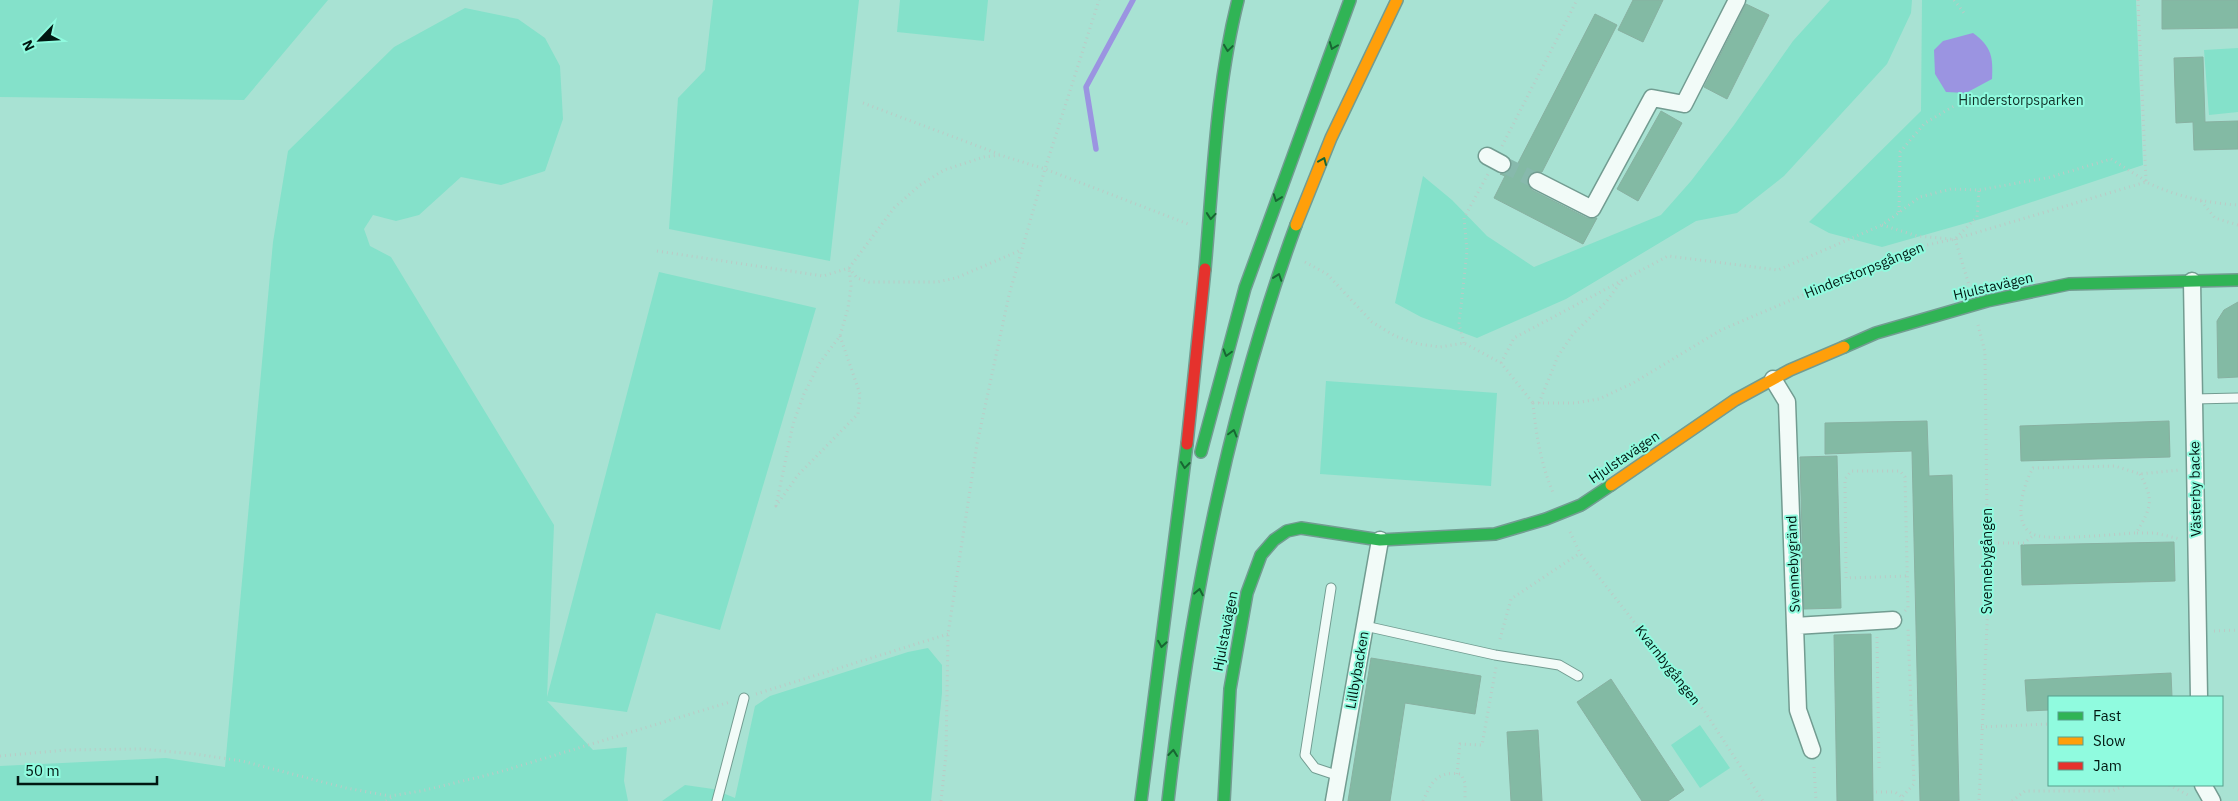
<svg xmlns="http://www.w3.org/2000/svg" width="2238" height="801" viewBox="0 0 2238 801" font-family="'IBM Plex Sans',sans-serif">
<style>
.green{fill:#84e1ca}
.water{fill:#9b94e1}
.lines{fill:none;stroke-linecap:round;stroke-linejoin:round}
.stream{stroke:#9b94e1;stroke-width:5.5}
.building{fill:#83baa4;stroke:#88b1a1}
.street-tunnel{stroke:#87b9ac;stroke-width:16;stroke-dasharray:16 8;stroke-linecap:butt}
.lane-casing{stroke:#729c91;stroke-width:11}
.street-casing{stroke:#729c91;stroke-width:19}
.fast-casing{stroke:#729c91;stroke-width:14}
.slow-casing{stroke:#729c91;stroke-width:14}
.jam-casing{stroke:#729c91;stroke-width:14}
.path{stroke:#bacbc6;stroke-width:3;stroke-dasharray:1 4;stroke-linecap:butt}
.lane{stroke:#f2fbf8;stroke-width:9}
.street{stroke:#f2fbf8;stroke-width:16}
.fast{stroke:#30b455;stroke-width:11}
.slow{stroke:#ff9f0a;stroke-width:11}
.jam{stroke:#e5322d;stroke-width:11}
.oneway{stroke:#186633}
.labels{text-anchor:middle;stroke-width:4;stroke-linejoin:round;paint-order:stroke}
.park-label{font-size:14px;fill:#113028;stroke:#90fbdf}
.street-label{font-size:14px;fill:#011711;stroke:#90fbdf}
</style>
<rect width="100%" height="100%" fill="#a8e2d3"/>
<path class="green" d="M0,0H328L244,100L0,97Z
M713,0H859L830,261L669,229L678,98L705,70Z
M900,0H988L984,41L897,32Z
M1830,0H1912L1911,13L1887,64L1784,176L1737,213L1696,221L1566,299L1477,338L1421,317L1395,303L1423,176L1452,200L1487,236L1534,267L1661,215L1691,181L1734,125L1793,41Z
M1922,0H2136L2143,165L1984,218L1882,247L1829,233L1809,222L1921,111Z
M465,8L518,19L545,38L560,66L563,119L545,171L501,185L461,177L419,215L396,221L373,215L364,229L370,246L391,257L554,525L547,697L659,272L816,308L720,630L656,613L627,712L547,701L593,750L627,747L624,781L628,801H0V766L166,758L225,767L273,242L288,151L394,47Z
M2238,48V112L2209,115L2204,50Z
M1326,381L1497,393L1491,486L1320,474Z
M928,648L942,665V693L931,801H662L685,785L713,789L735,798L755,706L770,696L908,652Z
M1700,725L1730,768L1700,788L1671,745Z"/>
<path class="water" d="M1973,33C1992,47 1993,57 1992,79L1966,93L1946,92L1935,74L1934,50L1943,41Z"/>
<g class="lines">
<path class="stream" d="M1096,149L1086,87L1133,0"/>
</g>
<path class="building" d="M1633,0H1663L1643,42L1618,30Z
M2162,0H2238V28L2162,29Z
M1746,4L1769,15L1727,99L1704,87Z
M1595,14L1617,25L1542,172H1532L1527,181L1532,190L1587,218H1597L1583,244L1494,198L1505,176L1500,174L1508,172L1512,163L1517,165Z
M2203,57L2205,122L2238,121V149L2194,150L2193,122L2176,123L2174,58Z
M1661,111L1682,123L1638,201L1617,189Z
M2238,302V377L2218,378L2217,321L2224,310Z
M1927,421L1929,476L1952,475L1959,801H1920L1912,451L1825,454V423Z
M2169,421L2170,457L2021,461L2020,426Z
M1837,456L1841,608L1804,609L1800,457Z
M2174,542L2175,581L2022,585L2021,545Z
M1871,634L1873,801H1837L1834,635Z
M1371,658L1481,676L1475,714L1405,703L1390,801H1348Z
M2171,673L2172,697H2049V710L2027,711L2025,680Z
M1611,679L1684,790L1668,801H1642L1577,702Z
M1538,730L1542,801H1511L1507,732Z"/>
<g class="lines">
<path class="street-tunnel" d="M1502,164L1537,181"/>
<g class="lane-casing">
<path id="lane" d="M2194,399L2238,398
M1331,588L1305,755L1315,768L1339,776
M1365,626L1495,655L1559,665L1578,676
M717,801L744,698"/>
</g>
<g class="street-casing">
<path id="street" d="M1487,156L1502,164
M1537,181L1592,209L1652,98L1684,104L1737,0
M2192,281L2199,697
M1773,379L1787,402L1798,710L1812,750
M1795,626L1893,620
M2203,785L2212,801
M1334,801L1380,540"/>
</g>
<g class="fast-casing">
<path id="fast" d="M1205,269C1213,180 1216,87 1238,0
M1844,347L1876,333L1987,301L2069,284L2238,280
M1201,452L1245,288L1350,0
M1141,801L1187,444
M1168,801C1190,606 1228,410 1296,225
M1224,801L1230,689L1247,593L1261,555L1274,540L1287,531L1301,528L1380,540L1495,534L1546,519L1581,505L1611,485"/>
</g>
<g class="slow-casing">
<path id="slow" d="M1296,225L1331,138L1397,0
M1611,485L1735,400L1790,370L1844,347"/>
</g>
<g class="jam-casing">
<path id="jam" d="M1187,444L1205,269"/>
</g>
<path class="path" d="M1954,0L1964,13
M2138,0L2146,181
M863,103L999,154
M1502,146L1577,0
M2201,201L2215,218L2238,225
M1899,212L1900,152L1925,123L1954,106
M1882,225L1917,236L1951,239
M1956,238L1977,217L1979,190
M1955,239L1969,285
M657,251L823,276L849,268L894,208L920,185L944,170L984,157L1000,155L1045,169L1188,224
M1305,262L1327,274L1372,322L1395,336L1418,344L1440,347L1464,343L1501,363L1533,403
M849,268L857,278L869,282H937L956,278L1021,250
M1978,325L1985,352L1988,602L1979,801
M840,336L860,394L858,414L798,475L776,506L793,424L804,394L819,364L840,336L848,308L851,286L849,268
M1464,343L1459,324L1467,251L1464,218L1488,174
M1501,363L1514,338L1668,256L1778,270L1882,225L1920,197L1951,189L1979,190L2051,177L2111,159L2146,181
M1533,403H1575L1599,399L1633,383L1721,330L1913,248L1955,239L2146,182C2175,196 2206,203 2238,205
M1533,403C1536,435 1541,465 1554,495
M1539,403L1558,356L1573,334L1606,302L1623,279
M2140,474C2154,500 2152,507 2136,533C2114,534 2053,541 2035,535C2010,526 2024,483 2033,468L2115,466L2140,474L2180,470
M1570,532L1580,553L1705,712L1763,801
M2137,533H2155L2180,539
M1988,543H2024L2034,535
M1905,611L1908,608L1905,477L1900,471H1851L1845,479L1846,578L1908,576
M2214,631L2238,630
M1877,637L1879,768
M1500,639L1511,599L1580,553
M756,694L948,634
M1981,727L2049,724
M0,756L66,750L142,749L195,754L242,761L346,788L390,796L421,791L496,773L730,702
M1814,767L1816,801
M1457,774L1460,744L1482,745L1496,667
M2169,785L2188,795
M1876,792H1895L1902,797
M386,801L394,796
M941,801L946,755L948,634L977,444L1009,295L1045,169L1099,0
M1423,801C1432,781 1437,771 1461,774L1465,783V801
M1902,801V797L1914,784L1908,628
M2012,801L2025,791H2112L2126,785"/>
<use href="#lane" class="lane"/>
<use href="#street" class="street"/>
<use href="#fast" class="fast"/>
<use href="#slow" class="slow"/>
<use href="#jam" class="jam"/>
</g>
<defs><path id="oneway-chevron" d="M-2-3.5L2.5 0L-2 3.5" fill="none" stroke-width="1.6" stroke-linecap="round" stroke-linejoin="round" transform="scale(1.25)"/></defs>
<g class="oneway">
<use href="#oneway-chevron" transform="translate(1333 46) rotate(111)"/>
<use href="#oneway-chevron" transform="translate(1228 48) rotate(98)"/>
<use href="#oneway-chevron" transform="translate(1323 161) rotate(-67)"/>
<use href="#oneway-chevron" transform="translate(1277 198) rotate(110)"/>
<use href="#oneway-chevron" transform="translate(1211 216) rotate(95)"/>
<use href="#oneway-chevron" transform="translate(1278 277) rotate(-71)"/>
<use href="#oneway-chevron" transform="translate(1227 353) rotate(106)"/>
<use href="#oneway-chevron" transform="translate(1233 433) rotate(-75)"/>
<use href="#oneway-chevron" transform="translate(1185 465) rotate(97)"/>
<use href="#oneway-chevron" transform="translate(1199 592) rotate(-79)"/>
<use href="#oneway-chevron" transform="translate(1162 644) rotate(99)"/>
<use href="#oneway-chevron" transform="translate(1173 753) rotate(-84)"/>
</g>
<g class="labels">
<g class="park-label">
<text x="2021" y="105">Hinderstorpsparken</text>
</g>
<g class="street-label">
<text transform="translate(1864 270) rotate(-22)" y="5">Hinderstorpsgången</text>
<text transform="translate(1993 286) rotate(-13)" y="5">Hjulstavägen</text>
<text transform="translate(1624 457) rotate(-34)" y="5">Hjulstavägen</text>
<text transform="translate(2195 489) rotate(-91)" y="5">Västerby backe</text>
<text transform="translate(1987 561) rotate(-90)" y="5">Svennebygången</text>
<text transform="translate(1793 564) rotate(-92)" y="5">Svennebygränd</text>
<text transform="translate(1225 631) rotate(-79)" y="5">Hjulstavägen</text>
<text transform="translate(1668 665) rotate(52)" y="5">Kvarnbygången</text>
<text transform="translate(1357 670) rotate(-80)" y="5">Lillbybacken</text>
</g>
</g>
<rect x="2048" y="696" width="175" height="90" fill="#90fbdf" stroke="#57a08d"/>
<rect x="2058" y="712" width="25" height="8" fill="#30b455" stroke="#57a08d"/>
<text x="2093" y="721" font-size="15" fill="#011711">Fast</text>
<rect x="2058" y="737" width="25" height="8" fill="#ff9f0a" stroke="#57a08d"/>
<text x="2093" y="746" font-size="15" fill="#011711">Slow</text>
<rect x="2058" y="762" width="25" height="8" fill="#e5322d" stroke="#57a08d"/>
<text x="2093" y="771" font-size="15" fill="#011711">Jam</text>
<g transform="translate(40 40) rotate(245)" stroke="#90fbdf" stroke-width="4" paint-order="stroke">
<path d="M0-4L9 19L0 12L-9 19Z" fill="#011711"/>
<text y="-8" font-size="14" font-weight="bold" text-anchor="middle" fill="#011711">N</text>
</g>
<path d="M18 776v8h139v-8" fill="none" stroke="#011711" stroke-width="2.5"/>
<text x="25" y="776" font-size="15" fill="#011711" stroke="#90fbdf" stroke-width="4" paint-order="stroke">50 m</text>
</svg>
